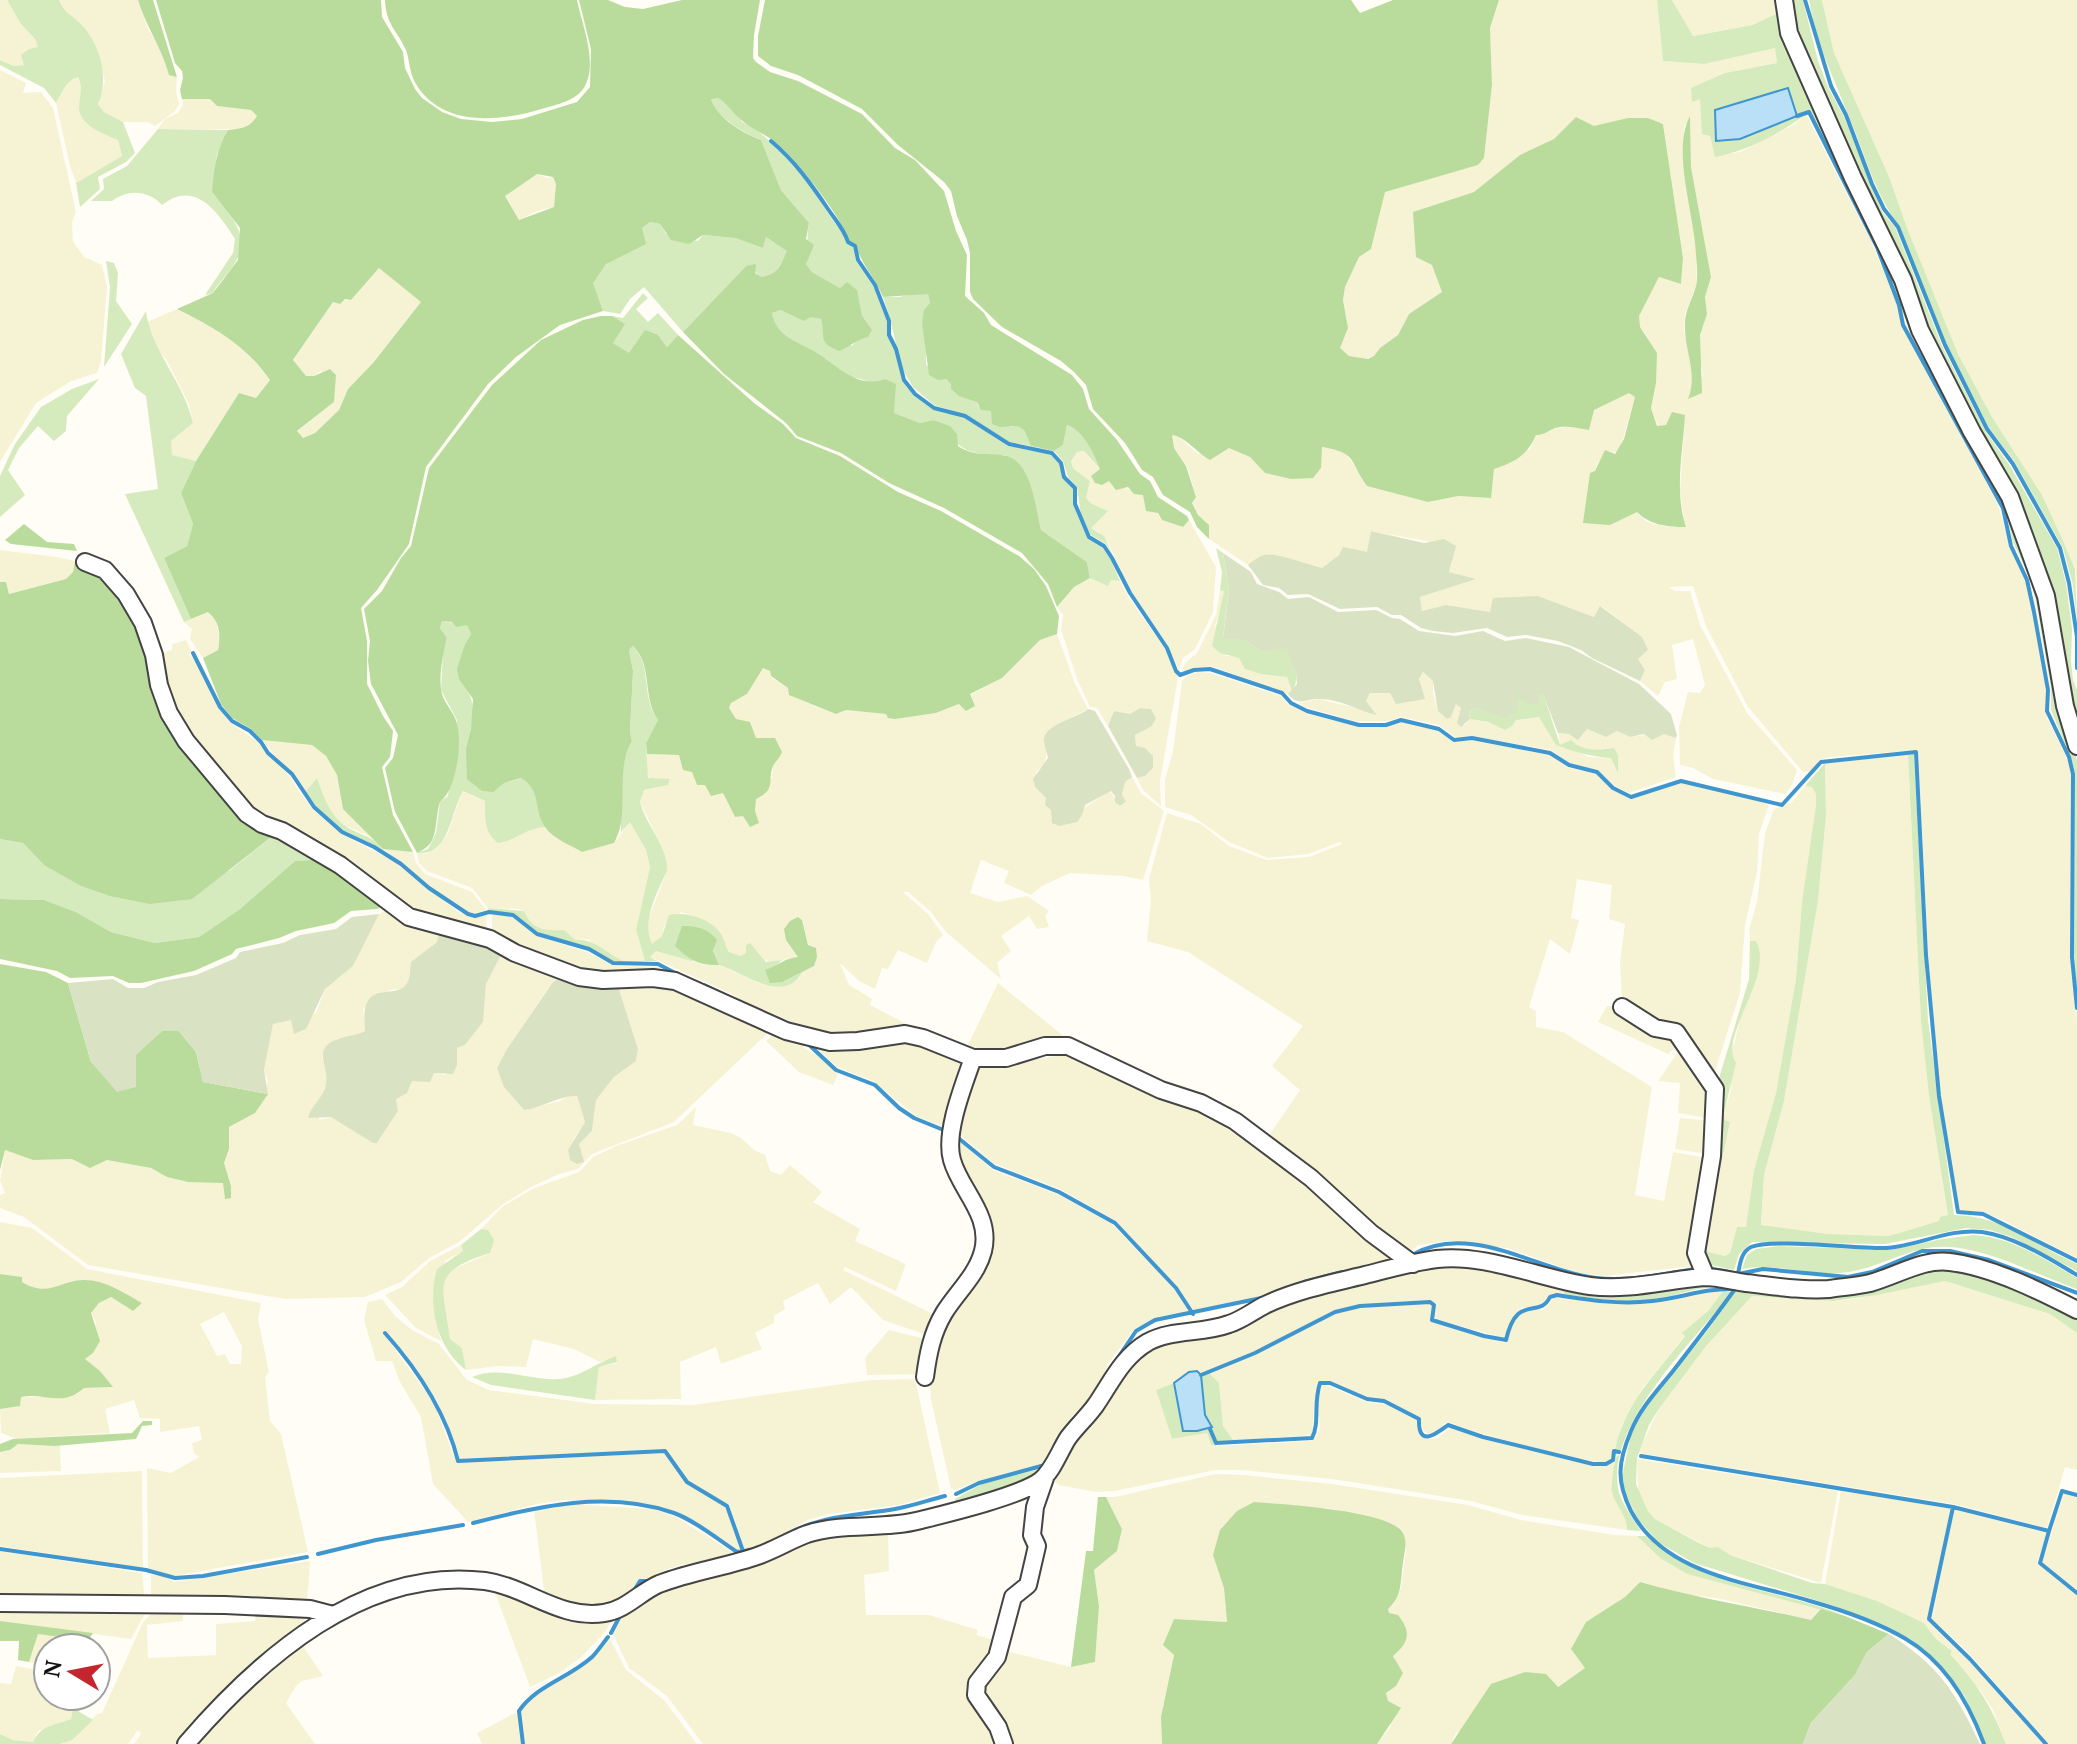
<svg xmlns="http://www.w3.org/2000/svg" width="2077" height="1744" viewBox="0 0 2077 1744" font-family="'PT Serif',serif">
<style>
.farmland{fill:#f6f3d4;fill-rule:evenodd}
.green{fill:#d5ebbd}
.forest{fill:#b9dc9c;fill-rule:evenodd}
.cemetery{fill:#d9e3c4}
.water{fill:#b9e0f7;stroke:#3f96cf;stroke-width:2}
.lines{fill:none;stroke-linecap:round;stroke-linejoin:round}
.stream{stroke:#3f96cf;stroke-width:4}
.street-casing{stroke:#444;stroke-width:20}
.street{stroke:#fff;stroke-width:16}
</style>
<rect width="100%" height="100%" fill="#fffdf5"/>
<path class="farmland" d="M0,0H7L21,24L35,39L38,47L24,65L14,66L0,60Z
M59,0H138L148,29L164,55L169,74L177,77L176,91L179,104L175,111L155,126L148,122H123L104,112L98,104L105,81L94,42L82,25L62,9Z
M1499,0H1657L1663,61L1704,64L1775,47L1777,63L1725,73L1700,99L1715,156L1740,152L1795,124L1806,114L1872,243L1897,305L1901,325L1998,504L2009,544L2025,581L2036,626L2047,690V718L2064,751L2071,772L2070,957L2077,1020V1258L2003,1220L1983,1212L1959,1211L1940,1092L1928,954L1918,750L1831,757L1820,760L1811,771L1803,772L1748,707L1706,626L1693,586L1669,587L1675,591H1690L1700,625L1747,713L1797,770L1792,785L1785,794L1713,779L1693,768L1680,765L1679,727L1688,692L1700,693L1705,685L1693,639L1672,645L1677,679L1665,682L1658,696L1640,681L1645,670L1638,659L1642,637L1601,606L1594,617L1538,596L1490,612L1446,605L1422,611L1420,597L1475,579L1449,572L1452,563L1432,542L1371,531L1368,552L1339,555L1322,568L1295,562L1281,556L1264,555L1248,565L1209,539V525L1198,515L1192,503L1196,496L1187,466L1174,448L1171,434L1178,436L1198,454L1229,448L1250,457L1265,473L1291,479L1321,447L1343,451L1361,473L1362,480L1428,502L1458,496L1490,498L1494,469L1530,449L1536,435L1552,429L1572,426L1589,430L1593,410L1630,392L1635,397L1620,449L1598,462L1595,471L1610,525L1637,512L1647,522L1668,527H1685L1680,491L1685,415L1665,425L1658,426L1651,408L1656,383L1647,336L1639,327V315L1659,277L1681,284L1683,258L1663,123L1594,126L1576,117L1554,139L1520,155L1474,192L1414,212L1442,292L1409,314L1398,335L1380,348L1374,356L1368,359L1349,356L1339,348L1348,328L1343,300L1345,287L1359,257L1371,249L1385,191L1478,165L1484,158L1492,85L1490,28ZM1690,118L1691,167L1711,277L1705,297L1707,314L1700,335V356L1703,376L1689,399L1694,384L1684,330L1685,314L1696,286L1697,258L1684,147V127Z
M1672,0H1779V13L1751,25L1692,36Z
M1822,0H2077V589L2075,568L2042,495L1992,417L1958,354L1906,225L1890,179L1834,53Z
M0,70L26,83L23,93L41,92L53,108L76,212L72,222L73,242L84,257L102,265L107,287L101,361L97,373L71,381L36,403L0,462Z
M78,76L83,85L79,105L86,123L118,140L122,156L76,183L70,166L56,103L66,85L72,78Z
M182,99H210L217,106L251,110L257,116L253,123L244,129H158L165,119L178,113L183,105Z
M537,174L547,178L553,177L556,184L554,207L537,211L519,220L505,196L519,184Z
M380,267L421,302L373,363L348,389L339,410L315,433L303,438L297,432L334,402L321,371L314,376H306L293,361L333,302L351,300Z
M177,309L229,336L255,359L270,380L256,398L239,393L196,461L171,455V441L193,423L189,404L166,359L159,352L147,322Z
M1084,451L1109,481L1143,495L1162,520L1182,527L1189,520L1216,567L1213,612L1195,649L1183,658L1179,671L1167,644L1130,591L1109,544L1098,531L1090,528L1092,504L1086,498L1090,481L1073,468L1071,460L1077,452Z
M0,550L57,557L75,561L73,572L66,579L9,594L6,583L0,582Z
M1090,578L1107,585L1111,580L1120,581L1129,598L1164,647L1178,678L1160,781L1161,806L1143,790L1137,778L1145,776L1136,746L1135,735L1152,726L1156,717L1151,709L1140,708L1130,714L1114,711L1108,726L1097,708L1090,707L1077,679L1061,629L1063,615L1057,607L1074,587Z
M1220,590H1225L1223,601L1215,626L1226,656H1234L1287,677L1292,691L1288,694L1211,666L1182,672L1185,663L1197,653L1216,615Z
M208,612L215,618L220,638L218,650L203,658L190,639L192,629L184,622Z
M1057,634L1075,684L1088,709L1056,725L1047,749L1045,764L1036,772L1041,794L1082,809L1110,791L1120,806L1126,803L1122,795L1125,782L1132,777L1141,793L1164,811L1143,880L1123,876L1070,873L1042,886L1031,895L1004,883L1009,871L981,860L970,893L998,902L1027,896L1049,911L1045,916L1049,927L1037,929L1029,916L1001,936L1011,951L997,963L1001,979L946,932L931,912L908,892H903L928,914L943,935L936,942L927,963L898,950L888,969L882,968L875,989L859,981L840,963L849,985L872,999L870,1005L908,1025L906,1030L829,1038L747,1004L730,993L650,957L656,951L705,965H719L759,983L799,979L803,971L814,966L802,920L799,957L771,962L760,958L756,951L739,956L729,952L718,930L707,922L681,912L664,926L662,936L652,945L647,934V922L667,871L661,845L640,802L644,790L668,785L670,780L649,779L646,764L647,754L679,755L683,770L692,771L697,785H705L723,793L735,817L755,811L756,799L772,778L773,765L768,740L755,738L732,715L729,708L731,703L747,694L763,667L770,671L771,677L788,688L790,695L815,706L836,714L846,710L887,714L895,719L936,713L960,704L970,695L1002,678L1040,640Z
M186,640L191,650L189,655L195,660L218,707L230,723L260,743L290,777L299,792L314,810L341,834L393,861L457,911L473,918L486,915L487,935L414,915L260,817L206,756L176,708L160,654L172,650V644Z
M1198,672L1211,673L1281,696L1288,704L1308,714L1360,727L1387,726L1402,722L1437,730L1453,742L1473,740L1550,755L1569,768L1596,774L1611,789L1630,799L1682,783L1747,797L1769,805L1759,834L1757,872L1745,925L1740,993L1715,1071L1706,1068L1673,1024L1653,1021L1622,1001L1620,962L1625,924L1609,919L1612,885L1577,879L1571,918L1579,920L1570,954L1550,939L1529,1007L1536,1011V1027L1563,1032L1652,1087L1635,1195L1664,1201L1673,1152L1707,1158L1693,1266L1604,1276L1578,1273L1507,1248L1447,1241L1419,1245L1405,1254L1266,1140L1300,1090L1272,1066L1303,1026L1188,952L1147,941L1151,900L1149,879L1167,813L1201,824L1229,846L1267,860L1309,857L1342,844L1340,842L1308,854L1268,858L1229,842L1191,815L1165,807V779L1173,752L1182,681L1187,676Z
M1423,672L1433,681V692L1438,711L1447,719L1456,704L1461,708L1457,723L1465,725L1470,719L1489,722L1539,717L1562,748L1572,749L1588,757L1611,758L1614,748L1593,750L1560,745L1558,733L1569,734L1587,729L1606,737L1617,731L1630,737L1664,733L1676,738L1673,756L1676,777L1629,793L1615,786L1598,770L1570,763L1550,750L1472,736L1455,737L1439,725L1402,717L1388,721H1354L1305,707L1299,703L1319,699L1376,713L1366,701L1370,693H1390L1412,700L1424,699L1419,679Z
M262,740L312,745L326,756L337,775L343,809L376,839L344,825L329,811L317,778L305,792Z
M1908,755L1921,1022L1929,1096L1948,1215L1939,1221L1889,1236L1828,1234L1761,1226L1764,1175L1784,1101L1818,901L1826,816L1825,763Z
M1805,786L1812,787L1816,794V806L1802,901L1796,979L1776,1093L1754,1170L1746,1227H1737L1730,1254L1725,1256L1709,1252L1704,1246L1730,1122L1725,1120L1724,1113L1731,1090L1733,1048L1741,1016L1748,1002L1756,941H1750L1749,930L1757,902L1765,833L1774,809L1791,803Z
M462,791L485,801V821L520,834L530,828L545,827L556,837L582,852L614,843L630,821L646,850L650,867L636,930L645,961L629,963L617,959L587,939L575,940L545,931L529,923L524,911L519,909L488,908L472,888L427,871L419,863L417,853L426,854L437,848L448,833Z
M383,849L413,852L416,863L425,874L472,892L486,910L473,914L467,912L429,886Z
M391,908L482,940L437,942L411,962L408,982L401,989L390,990L363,1009L365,1031L355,1037L336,1039L322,1055L327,1081L319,1120L331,1117L378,1142L398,1111L396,1099L412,1081L434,1073L445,1075L457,1065V1048L465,1045L483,1022L486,984L503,951L569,982L557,980L547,990L507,1049L504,1087L524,1110L560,1101L569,1095L577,1096L585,1122L573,1140L580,1153L579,1144L592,1131L596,1100L614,1077L636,1061L638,1049L617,983L659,981L773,1028L674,1122L592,1154L578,1169L559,1174L531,1187L502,1205L459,1242L429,1258L401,1282L365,1297L285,1299L88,1265L24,1217L0,1208V1195L5,1193L0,1181L5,1150L33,1160L72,1159L90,1168L107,1160L151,1168L167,1177L188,1182L215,1181L231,1186L224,1163L229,1149V1127L255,1113L268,1081L264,1070L273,1024L316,1013L325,989L353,966L372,924L379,914Z
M492,914L513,917L537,936L587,952L612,965L657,967L679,977L579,974L492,934Z
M998,983L1066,1038L1005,1055L966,1049Z
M1607,1006H1618L1681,1042L1668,1054L1598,1022Z
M777,1030L801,1039L804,1048L822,1059L838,1074L833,1085L799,1072L766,1041Z
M908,1039L964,1059L950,1129L916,1116L873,1081L837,1067L809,1041Z
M1682,1046L1710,1084L1711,1119L1678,1113L1680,1083L1658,1081Z
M1064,1055H1075L1193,1107L1255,1140L1397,1258L1314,1277L1278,1292L1193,1311L1176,1285L1116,1221L1060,1189L993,1163L958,1133L971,1073L979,1067Z
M696,1107L693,1125L731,1133L741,1138L754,1150L765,1155L770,1171L781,1175L790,1165L822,1192L813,1202L860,1229L855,1241L906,1264L896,1291L845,1267L843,1270L929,1312L936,1324L930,1336L883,1320L851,1287L830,1304L818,1283L783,1301L785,1309L774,1316V1323L755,1333L762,1349L721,1364L716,1347L680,1362L681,1399L595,1400L599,1367L617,1363L616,1357L600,1362L574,1349L533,1339L526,1367L498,1366L466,1370L462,1348L450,1339L447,1318L443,1309V1282L447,1272L490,1253L488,1230L481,1229L502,1207L532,1189L579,1172L593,1157L616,1146L677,1125Z
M1680,1118L1711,1121L1707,1154L1675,1149Z
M958,1140L993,1170L1059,1195L1111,1223L1174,1288L1189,1312L1162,1316L1134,1329L1108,1364L1098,1389L1073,1415L1044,1463L978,1481L955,1490L951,1488L931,1400L930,1379L943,1324L989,1248L956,1158Z
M0,1222L32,1228L87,1269L261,1303L258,1319L269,1372L265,1377L270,1421L281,1434L308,1552L174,1576L148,1568L147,1468L171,1473L199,1457L194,1453L192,1443L202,1440L199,1426L160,1432V1419L140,1418L134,1400L105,1409L110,1433L17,1439L1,1433L0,1409L19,1406L21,1397H49L77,1394L84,1388L112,1387L100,1371L84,1359L96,1323L91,1313L99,1303L111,1297L133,1311L142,1303L82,1280L50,1289H34L22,1282V1277L0,1274ZM224,1312L242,1346L241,1364H230L225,1354L217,1356L200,1324Z
M461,1245L463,1251L445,1261L436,1319L441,1341L416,1328L385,1295L402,1287L430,1261Z
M1453,1262L1562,1286L1564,1294L1550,1295L1543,1305L1521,1308L1510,1322L1505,1338L1434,1319L1436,1306L1431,1301L1387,1302L1337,1309L1254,1352L1199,1374L1189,1372L1174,1383L1156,1390L1172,1439L1207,1433L1211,1445L1216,1446L1311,1441L1317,1436L1320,1427L1318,1412L1319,1393L1322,1386H1328L1367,1402L1387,1405L1416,1420L1418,1431L1426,1439L1438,1438L1451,1427L1482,1439L1593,1465L1607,1466L1616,1457L1611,1481L1612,1491L1627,1523V1530L1522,1515L1471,1501L1332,1479L1243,1470H1215L1115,1491L1096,1492L1059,1485L1054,1481L1055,1472L1069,1447L1116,1382L1147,1349L1334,1287Z
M1945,1281L2050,1314L2077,1333V1470L2065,1467L2047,1528L1954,1504L1638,1453L1658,1410L1707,1345L1747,1299L1752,1296L1833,1301L1854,1299Z
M1705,1291H1723L1708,1311L1683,1333L1685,1335L1644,1386L1622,1424L1611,1460L1605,1463L1569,1457L1483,1434L1450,1423H1444L1436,1434H1428L1423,1430L1421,1420L1416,1416L1384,1400L1367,1397L1325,1381L1318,1383L1316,1388L1312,1435L1234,1441L1223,1426L1219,1384L1209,1373L1256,1354L1336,1313L1360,1307L1429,1303L1433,1306L1431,1317L1433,1322L1505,1343L1515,1320L1522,1313L1531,1309L1543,1310L1555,1297L1596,1302L1636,1303Z
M382,1299L395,1316L412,1330L439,1344L467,1380L489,1390L595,1404L693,1405L871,1380L915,1379L940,1493L899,1505L829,1514L808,1520L760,1547L745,1550L729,1504L718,1501L688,1480L666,1449L459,1460L438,1402L404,1352L385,1331L383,1333L434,1403L456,1462L664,1453L685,1481L725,1507L741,1550H737L678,1512L626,1502L565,1500L537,1504L468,1522L433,1484L421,1417L400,1382L392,1361H376L364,1320L368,1302Z
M889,1330L929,1340L923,1374L867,1375L865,1358Z
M18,1444L60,1445L61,1471L0,1473V1452L10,1450Z
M1637,1459L1838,1491L1821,1583L1730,1555L1718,1548H1710L1655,1519L1648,1511L1638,1490Z
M142,1471L143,1568L0,1546V1478Z
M1216,1474L1244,1475L1332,1484L1468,1505L1521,1520L1614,1535L1637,1536L1660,1558L1687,1574L1821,1609L1811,1620L1716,1598L1682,1594L1640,1582L1625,1597L1586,1622L1585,1668L1557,1687L1456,1733L1451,1744H1377L1391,1726L1386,1692L1395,1663L1388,1608L1394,1604L1401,1588L1406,1551L1404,1535L1397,1526L1333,1509L1254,1502L1213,1555L1224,1588L1227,1622L1174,1619L1163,1645L1174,1655L1161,1717L1162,1744H1008L980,1685L1002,1650L1071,1667L1095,1662L1099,1606L1094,1570L1117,1551L1122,1529L1106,1497H1115Z
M1841,1491L1951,1508L1928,1622L1973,1665L2043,1744H2006L1992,1708L1982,1693L1950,1654L1952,1651L1936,1639L1924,1623L1825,1584Z
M2064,1493L2077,1497V1590L2042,1562Z
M567,1504L653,1509L676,1517L732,1552L730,1555L682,1565L665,1570L654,1577L640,1579L620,1603L601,1611L545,1599L534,1510Z
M1954,1509L2047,1533L2037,1563L2077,1596V1744H2049L1965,1649L1932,1619Z
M888,1532L889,1571L864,1575L866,1615H929L978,1630L976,1635L998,1641L975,1680L1002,1744H703L667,1696L629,1668L612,1632L621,1616L643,1596L822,1535Z
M0,1551L142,1573L145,1601L0,1599Z
M310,1561L307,1603L151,1600V1575L164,1576L174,1582Z
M493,1587L530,1599L615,1613L606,1631L581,1657L559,1673L530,1687Z
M0,1607L148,1608L131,1639L0,1621Z
M155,1610L183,1614V1621L147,1625L148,1658L216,1655V1624L255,1621L257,1612L304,1615L305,1622L303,1629L180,1744H134L141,1734L138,1730L128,1744H60L72,1740L97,1714L102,1713L143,1622Z
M45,1633L88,1641L85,1648H48V1666L29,1662L38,1634Z
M609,1637L626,1670L664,1700L697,1744H482L477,1733L519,1711L538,1691L593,1658Z
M303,1646L323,1676L302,1681L296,1686L286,1703L315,1744H197L233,1703Z
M16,1666L48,1672V1696H70L68,1703L73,1708L71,1719L38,1731L33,1742L13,1740L0,1734V1683L11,1684Z"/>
<path class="green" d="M7,0H59C63,12 71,14 80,23C100,43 110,78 98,104L104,112L123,122L135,153L126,162L98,177L100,189L80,207L76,183L122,156L118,140C104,134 80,126 79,108C79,96 84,89 78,77C66,80 62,93 56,103L44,88L0,65V60L14,66L24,65L21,55L29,49L38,47L35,39L21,24Z
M1657,0H1672L1693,36L1752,25L1778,13L1997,479L2037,581L2061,704L2077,760V993L2074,952L2075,774L2072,761L2051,710V688L2036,602L2029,575L2013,542L2004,505L1911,335L1881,254L1811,111C1782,132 1751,150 1715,157L1710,136L1702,134L1700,99L1692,102L1691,88L1725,73L1777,63L1775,48L1704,64L1663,61Z
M1789,0H1803L1818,61L1828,87L1844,117L1883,213L1895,227L1942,346L1986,432L2010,466L2057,548L2066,583L2072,629L2071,661L2073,680L2077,690V731L2048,596L1796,36Z
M1809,0H1822L1834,53L1890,179L1906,225L1958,354L1992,417L2042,495L2064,543L2075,569L2077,623L2073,585L2063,548L2014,461L1989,428L1945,341L1898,224C1874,192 1865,154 1849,117C1833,76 1817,45 1809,0Z
M718,98L729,104L742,122L755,128L797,166L834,222L842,230L847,242L853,247L856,261L873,286L887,321V335L895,349L903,381L925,404L965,418L1008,446L1051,454L1060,464L1063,477L1073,488L1074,507L1087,537L1101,546L1110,558L1120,581L1111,580L1108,586L1090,578L1087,562L1041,530L1031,489L1005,455C964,455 961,449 933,420L920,423L894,413V405L874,383L849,376L818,354L788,338L774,324L772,313L781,310L821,319L823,328L852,346C871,326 858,303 847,283L840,288L812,272L806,264C809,251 806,237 809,223L781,190L761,140C740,131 722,120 710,101Z
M158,129L228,130L217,155L212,192C227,213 252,233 236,261C230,273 219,281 213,293L205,295L233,253L235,239C218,212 195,179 162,205C148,190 128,189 112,201H91L104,189L103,179L127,166Z
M650,222L660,224L666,234L698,241L703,235L735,238L763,248L766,237L788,251C779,266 779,273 762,277L746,266L683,332L644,287L630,299L620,314L603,311L592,283L598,272L642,228Z
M106,261L114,263L118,273L116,301L132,324L104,367L110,287Z
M643,293L648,298L636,309L648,322L658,313L678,335L667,347L658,335L629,354L613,343L612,316L623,318Z
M917,293H928L930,303L922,323L926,341V365L977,402L978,406L991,411L1011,427L1018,425L1024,430L1031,446L1010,442L966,415L934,405L913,387L901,367L891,322L883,297H899Z
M146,311C151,351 183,380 193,423L171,441L172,455L196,461L181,493L193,524L187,546L164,558L191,619L184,622L125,494L158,489L146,396L135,388L121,354Z
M99,379L67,416L66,431L54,441L38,426L19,448L8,470L25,495L0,517V476L15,444L41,407L72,389Z
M1067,425C1085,432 1092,452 1100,469L1084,451L1077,452L1071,461L1073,468L1090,481L1086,498L1092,504L1108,511L1091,528L1104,536L1114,558L1106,544L1091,535L1081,516L1077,487L1068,477L1063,461L1054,451L1063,445Z
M1216,548L1223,553L1229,588L1223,638L1244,640L1262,652L1286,647C1295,659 1301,678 1292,691L1287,677L1261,674L1245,669L1239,658L1220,653L1212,646L1224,591L1220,590L1222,572Z
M442,621L467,625L471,634L465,644L459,679C480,703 473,719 466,748L504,783L522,778C540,789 539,809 545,827C523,829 518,840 498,843C484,832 485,819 485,801L463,791C450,812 450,857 417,853L428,849L436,833L440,802L448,796L457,720L441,690L443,651L447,639L440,628Z
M633,646C653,667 640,695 658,720L646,743L648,778L670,779L668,785L644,790L640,802C646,826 668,845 667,871C657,892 641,923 652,944L662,936L669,915C686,911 712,919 721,934C725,940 725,946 729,952L740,956L746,953V945L750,943L766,962L782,960L775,967L792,977L803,971C785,1006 745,973 719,965L713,949L692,961L705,965L656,951L650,957L657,961H645L636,930L650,867L646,850L630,822L621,832C620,807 619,761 632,741L630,733L633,671L629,650Z
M1537,693H1543L1560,745L1571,740C1583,752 1598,750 1614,748L1618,755V773L1611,758C1589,756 1577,753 1556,745L1539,717L1516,720L1512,726L1505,730L1489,722L1470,719L1469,712L1475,708L1506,717L1516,705L1518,697Z
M1914,754L1928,1020L1954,1215C2005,1216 2033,1245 2077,1264V1271L2012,1237L1990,1230L1966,1228L1885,1244L1752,1242L1739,1254L1734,1270L1706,1264L1702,1262L1720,1075L1749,979L1750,941H1756C1775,977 1718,1035 1736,1063L1724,1113L1725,1120L1730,1122L1704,1246L1709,1252L1725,1256L1730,1253L1737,1227H1746L1754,1170L1776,1093L1796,979L1802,901L1816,805V794L1812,787L1805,786L1825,763L1826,816L1818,901L1784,1101L1764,1175L1761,1225L1828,1234L1889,1236L1939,1221L1940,1217L1948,1215L1929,1096L1921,1022L1908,755Z
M317,778C324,797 329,815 347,827C363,837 373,835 384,851L342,830L315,805L305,792Z
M275,834L325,859L295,861L240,909L199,937L155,943L111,932L76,912L44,900L0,899V839L23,843L44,865L229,871Z
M488,908L524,911C532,930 545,931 564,930L575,940C597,938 608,957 629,963L613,961L588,947L538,933L513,913L489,911Z
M481,1229L488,1230L494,1240L490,1253C427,1273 444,1286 450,1339L462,1348L466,1370C436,1348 427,1303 437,1269L463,1251L461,1245Z
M1974,1235C2011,1237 2046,1260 2077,1278V1289C2033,1274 1969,1237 1923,1249C1895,1255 1870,1271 1840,1273C1807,1275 1774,1263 1742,1269L1747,1255L1756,1249L1779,1246L1891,1250L1942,1239Z
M1947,1266L1987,1277L2077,1314V1333L2050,1314L1945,1281L1877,1295L1833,1301L1752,1296L1707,1345L1658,1410L1649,1425L1637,1458L1636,1484L1648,1511L1655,1519L1699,1543L1710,1548L1718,1547L1730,1555L1812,1583L1825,1584L1877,1601L1924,1623L1936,1639L1952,1651L1950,1654C1978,1685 1991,1705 2006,1744H1986L1964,1695L1938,1663L1909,1638L1835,1606L1694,1563L1658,1542L1638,1519L1626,1495L1622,1477L1631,1434L1646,1407L1705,1334L1739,1286L1775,1291L1912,1274Z
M1698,1283L1724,1284L1722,1287C1698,1286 1677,1296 1653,1299C1624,1304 1593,1299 1564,1294L1562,1286L1621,1295H1639Z
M1723,1291L1732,1292C1694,1341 1607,1423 1618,1488C1621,1503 1633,1519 1641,1531L1627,1530C1628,1517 1615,1505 1612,1492C1610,1480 1614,1468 1616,1457L1619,1455L1620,1451L1615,1449C1625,1403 1657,1372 1685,1336L1682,1333L1708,1311Z
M616,1356L617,1362L599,1367L595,1400L491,1385L472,1377C499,1365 530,1381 558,1379C579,1378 596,1363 616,1356Z
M1209,1373L1219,1383L1223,1426L1234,1441H1217L1205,1415L1199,1380L1201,1377Z
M1174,1383C1175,1400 1181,1418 1190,1432L1208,1429L1216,1446L1211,1445L1207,1433L1172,1439L1156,1390Z
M1047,1467L1040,1476L956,1506L955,1499L982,1484Z
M1637,1536H1646C1698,1587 1780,1589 1845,1616L1687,1574L1660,1558Z
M73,1708L93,1720L72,1740L60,1744H0V1734L13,1740L33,1742C42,1724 54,1726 71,1719Z"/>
<path class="forest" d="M138,0H153L177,77L169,75C162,48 146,27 138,0Z
M156,0H381L382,17L403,52L405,68L415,89L422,98L442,112L461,119L492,122L522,119L577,102L590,87L591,49L579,0H608L625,7L643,9L682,0H760L754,35L753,58L756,62L770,72L798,81L862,114L895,148L915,160L944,191L956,231L967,255L965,296L984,313L991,325L1072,375L1083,389L1089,409L1117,440L1140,474L1150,481L1158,497L1187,516L1189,520L1183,527L1162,520L1158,513L1146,511L1143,495L1134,494L1128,487L1116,490L1109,481L1102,485L1095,483L1091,476L1100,469C1093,453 1084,431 1067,425L1063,445L1054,451L1031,446L1024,430L1018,426L1000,427L992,424L991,411L981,410L977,402L959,396L951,389V384L946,379L938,380L929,375L922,323L924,310L930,303L928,294L883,297C875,278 862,265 856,246L849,241C844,220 795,157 776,143C765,134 750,128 740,119C732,112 728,104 718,98L711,100C720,120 741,132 761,140L781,190L809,223L806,239L814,245L806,264L812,272L840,288L847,282L857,290L862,316L872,330L868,337C857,339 850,347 839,351C817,342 826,338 821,319L810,317L804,321L781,310L772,313C776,337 799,342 817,353C839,367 858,389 885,379L896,384L894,413L920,423L933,420L950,426L957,434L958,446C973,456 985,453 1002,455C1032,458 1035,507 1041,530L1087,562L1090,578L1074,587L1057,607L1048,584L1022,553L944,508L889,483L841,453L797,436L786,423L724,374L683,332L746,266L756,264L755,273L762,277C779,273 780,266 787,251L766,237L763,248L735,238L703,235L689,244L671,240L660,224L650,222L642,228L646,244L606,264L593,283L603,311L560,325L516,357L488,384L426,467L409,544L377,590L361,608L367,641V684L383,716L393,731L390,757L382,767L393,815L413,852L383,849L343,809L337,775L326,756L312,745L262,740L251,729L232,718L221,704L203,658L218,650C221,635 220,622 208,612L191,619L164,558L187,546L193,524L181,493L196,461L239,393L256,398L270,380C246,345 215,328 177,309L213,293L238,260L240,228L212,192C214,170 216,150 228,130C241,129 250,128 257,116L251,110L217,106L210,99H182L180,90L183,78L182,71L175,63ZM537,174L553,177L556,184L554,207L519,220L505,196ZM379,268L421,302L373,363L348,389L339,410L315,433L303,438L297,431L334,402L336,375L330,369L314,376H306L293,360L333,302L340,304L345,299L351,300Z
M385,0H577C582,25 597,59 586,84C579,100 559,104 545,108C503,121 443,129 416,84C409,73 410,61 406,50C397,30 386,25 385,0Z
M765,0H1351L1360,13L1393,0H1499L1490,28L1492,85L1484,158L1478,165L1385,192L1371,249L1359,257L1345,287L1343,300L1348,328L1340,348L1349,356L1368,359L1374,356L1380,348L1398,335L1409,314L1442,292L1432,265L1416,257L1413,212L1474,192L1520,155L1554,139L1576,117L1594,126L1628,118H1648L1663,124L1683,258L1681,284L1659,277L1639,316L1640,327L1657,353L1656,383L1651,408L1657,426L1666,425L1672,412L1685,415C1683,451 1674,492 1686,527C1667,527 1650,525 1637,512L1610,525L1583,523L1590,473L1595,471L1605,450L1615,454L1624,439L1635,397L1629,393L1594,410L1589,430C1578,428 1566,425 1555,428C1547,431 1545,435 1536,435C1527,456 1515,462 1494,469L1491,498L1458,496L1428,502L1367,486C1349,461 1358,453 1322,447L1321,468L1313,478L1291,479L1265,473L1250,457L1229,448L1210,460C1197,453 1186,437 1172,435L1174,448L1186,466L1196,497L1192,503L1198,515L1209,525V539L1197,527L1190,512L1163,495L1153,477L1142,470L1125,443L1093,409L1086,385L1074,372L1061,361L1002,327L973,299L970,292V253L967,240L957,216L951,191L944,182L898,145L862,109L798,75L771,66L758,56V36Z
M1690,116L1691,167L1711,277L1705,297L1707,314L1700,335L1702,393L1688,399C1698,373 1685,354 1685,327C1684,311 1692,301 1696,286C1698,277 1697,264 1696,255C1695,216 1671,151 1690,116Z
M601,316H612L625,324L613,343L629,353L645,330L658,335L667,347L678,335L754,403L783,424L796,438L840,456L898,492L941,511L1019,556L1034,569L1046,586L1059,616L1057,634L1040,640L1002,678L970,694L975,706L966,711L959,704L936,713L895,719L888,718L886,714L846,710L836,714L789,695L788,688L771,676L770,671L763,668L747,694L731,703L729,708L736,719L750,722L756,738H775L782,752C780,757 777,760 774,764C766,779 778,789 756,799L755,811L759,823L750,827L743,816L735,817L723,793L711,796L705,785H697L692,772L683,770L679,755L647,754L646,743L658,720C642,697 653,665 633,646L629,650L633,671L630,732L632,741C614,770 631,815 614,843L582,852C571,845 553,839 545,827C533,810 542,790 521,778L504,783L493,792L482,791L467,779L466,748L471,728L473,699L459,679L457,669L465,644L471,634L467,625L456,627L452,622L442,621L440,628L447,638C443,653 439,674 441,689C442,700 451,709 455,718C464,738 457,789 440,802C433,824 441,843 417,853L395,812L385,768L393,758L398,735L371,684L368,661L370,641L364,609L382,591L401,558L411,546L429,468L492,385L541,340L583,320Z
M24,524L47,542L74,544L77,551L11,544L5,540Z
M75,561L104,573L141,623L164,707L275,834L192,899L150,904L110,896L81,886L44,865L23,843L0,839V582H6L9,594L66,579L73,572Z
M325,859L385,905L377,909L351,911L334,923L296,931L279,938L236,949L232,954L194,971L141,983H129L113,976L70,978L57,971L0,959V899L44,900L76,912L111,932L155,943L199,937L240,909L295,861Z
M798,917L802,920L808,945L816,948L817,957L814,966L782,982L770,983L765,970C778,966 784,958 798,957L786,940L784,929L790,921Z
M682,926C696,926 708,928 717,940L713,950L719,965C700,966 689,960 675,946Z
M0,964L46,972L68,983L91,1062L136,1086L135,1055L162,1031H179L196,1052L203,1082L268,1094L255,1113L229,1127V1149L224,1163L231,1186V1198L225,1199L223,1183L188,1182L167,1177L151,1168L107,1160L90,1168L72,1159L33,1160L5,1150L0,1170Z
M0,1274L22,1277V1282C49,1298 58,1281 83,1280C104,1279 124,1293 142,1303L133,1311L111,1297L99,1303L91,1313L100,1341L93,1353L85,1359L100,1371L113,1387L84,1388C62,1408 44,1392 21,1397L20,1406L0,1409Z
M143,1421H152V1425L142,1426L136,1439L55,1446L18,1444L10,1450L0,1452V1444L13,1439L132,1433Z
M1098,1497H1106L1122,1529L1117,1551L1094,1570L1099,1606L1095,1662L1071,1667L1086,1551H1093Z
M1254,1502C1281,1504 1391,1510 1403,1533C1408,1543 1404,1553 1403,1563C1400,1581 1403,1596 1388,1609L1389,1613L1398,1615C1411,1631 1410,1642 1393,1656L1403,1673L1396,1686L1386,1693L1388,1701L1401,1708L1377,1744H1162L1161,1717L1174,1655L1163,1645L1174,1619L1227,1622L1224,1588L1213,1555L1220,1530L1237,1511Z
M1640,1582C1696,1598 1754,1607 1811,1620L1821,1609L1845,1616L1889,1634L1867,1652L1855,1675L1811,1723L1803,1744H1451L1491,1684L1525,1672L1546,1674L1558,1687L1585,1668L1571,1649L1586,1622L1625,1597Z
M0,1621L93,1633L88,1641L38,1634L29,1662L18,1660L19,1641H0Z"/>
<path class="cemetery" d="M1371,531L1424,543L1444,539L1456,546L1449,572L1476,579L1420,597L1422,611L1446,605L1490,612L1493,598L1538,596L1594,617L1600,606L1642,637L1648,650L1638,659L1645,670L1640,681L1592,658L1581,650L1558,641L1526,635L1507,637L1487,628L1453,633L1433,631L1421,628L1401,615H1392L1377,607L1340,609L1308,594L1288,595L1279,588L1263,585L1248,565C1252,562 1259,556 1264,555C1276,552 1308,565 1322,568L1339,555L1343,547L1367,552Z
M1223,553L1251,572L1257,584L1279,592L1288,599L1309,597L1338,612L1376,610L1392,618L1400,619L1419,631L1455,636L1483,631L1505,641L1526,638L1569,647L1639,684L1671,714L1677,735L1676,738L1664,734L1652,740L1644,734L1630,737L1617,731L1606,737L1587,729L1578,740L1569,734L1558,733L1543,694L1538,693L1539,703C1530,707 1525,702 1518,698L1516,713L1506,718L1475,708L1469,712L1470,719L1461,727L1457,723L1461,708L1456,704L1451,717L1447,719L1438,711L1433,681L1423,672L1419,679L1425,699L1396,704L1390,693H1370L1366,701L1377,715C1358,711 1339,698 1318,699C1304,699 1299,707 1288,694L1297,684L1296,672L1286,648L1262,652L1244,640L1223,639L1229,588Z
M1140,708L1151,709L1156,718L1152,726L1135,735L1136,746L1145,748L1153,756V768L1145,776L1137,778L1108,726L1114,711L1130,714Z
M1088,709L1095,711L1129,769L1132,777L1125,782L1122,795L1126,802L1120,806L1115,802V796L1111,791L1085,805L1082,815L1077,822L1059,826L1052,823L1051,810L1045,805L1046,798L1035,787L1033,779L1048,758C1047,752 1043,743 1044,738C1048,723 1077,718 1088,709Z
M379,914L353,966L325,989L306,1029L294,1034L291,1020L273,1024L264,1070L268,1094L203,1082L196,1052L179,1031H162L136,1055V1087L117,1092L91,1062L68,983L113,979L128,988H144L158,982L196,975L236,958L240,952L283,943L300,935L336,929L352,917Z
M439,933L503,951L486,984L483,1022L465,1045L457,1048V1065L453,1074L434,1073L430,1082L412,1081L407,1093L396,1099L398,1111L377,1143H373L331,1117L308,1118C311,1105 324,1097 326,1085C328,1074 322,1063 323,1053C326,1036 353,1038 365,1031C359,972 397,1005 408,981C410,976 410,967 411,962L437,942Z
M557,980L617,983L638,1049L636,1061L614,1077L596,1100L592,1131L579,1144L584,1162L577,1164L570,1160L568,1150L585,1122L577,1096C560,1095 542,1108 524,1110L504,1087L497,1068L507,1049L553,982Z
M1889,1634C1940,1667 1954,1690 1980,1744H1803L1811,1723L1855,1675L1867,1652Z"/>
<path class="water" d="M1788,88L1797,116L1740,139L1716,141L1715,110Z
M1197,1371L1201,1375L1205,1415L1212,1427L1197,1431H1183L1174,1383L1189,1372Z"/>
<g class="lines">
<path class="stream" d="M1805,0L1831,86L1846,115L1872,184L1884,209L1898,227L1945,345L1987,429L2013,464L2060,548L2069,583L2077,637V668
M1797,116L1809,112L1877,247L1899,305L1903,325L2003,508L2011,546L2027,580L2034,612L2048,690L2047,711L2069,757L2073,774L2072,957L2077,1008
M771,141C795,161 811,184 828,209C836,221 844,229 848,242L855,246L858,260L875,285L889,321V335L896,349L904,380L915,394L934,408L965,416L1009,444L1052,453L1061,463L1064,477L1075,488V504L1089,537L1104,546L1112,558L1130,593L1167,648L1176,671L1180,675L1194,670L1210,669L1282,693L1291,703L1307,711L1359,725H1386L1401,720L1439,729L1454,740L1472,738L1550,753L1569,765L1597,772L1613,788L1631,797L1681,781L1782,805L1821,762L1916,752L1926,955L1939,1096L1958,1212L1983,1214L2077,1261
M193,653L220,707L232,721L250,731L261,742L268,753L292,774L314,807L342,832L374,847L401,864L429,888L468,914L475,916L489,912L513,915L537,934L589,949L613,963L658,964L677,974
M704,985L735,1000
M776,1018L794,1026
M807,1043L836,1070L875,1085L899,1108L914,1118L946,1131
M957,1137L994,1167L1059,1192L1115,1223L1176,1288L1193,1314
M1412,1255C1471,1221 1537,1271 1596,1278C1628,1282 1663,1274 1695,1269
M1708,1268L1738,1274L1763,1269L1848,1277L1872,1272L1922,1251H1950L1989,1260L2077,1293
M1738,1274C1740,1264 1741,1252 1751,1247C1773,1238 1856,1249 1886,1248C1918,1246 1949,1228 1982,1232C2016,1237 2048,1258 2077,1275
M1304,1282L1342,1272
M1735,1289C1715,1317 1694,1344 1673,1371C1657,1391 1641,1407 1631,1431C1618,1462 1616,1481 1631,1511C1665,1575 1748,1582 1810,1601C1842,1610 1877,1622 1906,1639C1945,1662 1969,1703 1984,1744
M385,1333C418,1370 446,1412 458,1461L665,1451L687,1482L727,1506L743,1551
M1107,1374L1136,1331L1155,1320L1266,1297
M1201,1375L1255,1353L1335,1312L1360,1306L1430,1302L1434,1305L1432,1320L1484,1336L1506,1340C1517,1292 1539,1320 1550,1297L1557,1295C1588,1300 1620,1305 1652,1301C1681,1298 1705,1288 1734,1289
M1070,1424L1082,1410
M1210,1429L1216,1443L1312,1438C1320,1423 1313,1404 1320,1383H1330L1367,1399L1384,1401L1419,1419C1418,1449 1437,1433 1448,1425L1483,1437L1593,1464H1606L1613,1460L1614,1451L1619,1452
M1641,1456L1953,1507L2049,1531L2040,1563L2077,1593
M956,1494L979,1483L1045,1465
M1953,1507L1929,1619L1970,1659L2046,1744
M473,1523C538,1506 608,1490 674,1513C694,1520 719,1540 737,1552L751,1550
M2049,1531L2062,1491L2077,1495
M785,1535C822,1515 855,1516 895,1509C912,1506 929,1500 945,1496
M0,1549L146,1570L175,1578L203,1576L307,1557
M318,1554L376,1540L463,1525
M665,1574L683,1568
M633,1592L640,1581H650
M611,1633L621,1614
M523,1744L519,1711C537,1685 569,1678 592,1657C598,1651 603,1643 608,1637"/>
<g class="street-casing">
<path id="street" d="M1784,0L1789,33L1853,178L1903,280L1920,330L1972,432L2010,497L2046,596L2065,706L2077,746
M85,562L105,570L126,594L143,623L154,655L159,685L169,713L186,741L247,814L262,824L282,831L340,865L409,917L490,939L515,953L579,977L603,980L653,978L675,981L786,1031L830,1042L858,1041L905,1034L923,1038L973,1058H1006L1045,1046H1068L1161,1090L1201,1103L1235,1121L1311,1178L1371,1233L1413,1264
M1622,1007L1655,1028L1676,1032L1715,1089L1712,1156L1696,1253L1706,1277
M925,1377C928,1354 932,1333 944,1313C957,1292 977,1275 983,1251C992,1215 960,1190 952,1160C944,1133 964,1084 973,1058
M0,1603L225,1605L310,1609L333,1615
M186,1744C260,1658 364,1566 485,1581C527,1587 560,1620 604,1613C626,1610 640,1592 659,1584C692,1571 727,1567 760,1555C776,1549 791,1540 807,1534C844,1522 884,1530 921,1520C949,1513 1019,1496 1040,1481C1053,1471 1059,1452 1068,1438C1076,1427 1087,1417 1095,1406C1111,1383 1122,1357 1148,1342C1172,1329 1202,1334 1229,1324C1242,1320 1253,1311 1265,1305C1297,1290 1332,1283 1365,1275C1389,1269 1413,1262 1437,1259C1485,1253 1541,1279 1590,1286C1629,1291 1666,1280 1704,1277C1718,1277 1732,1281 1746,1283C1773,1286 1802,1291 1829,1289C1842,1287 1857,1286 1870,1283C1896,1276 1924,1258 1950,1262C1992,1267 2040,1291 2077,1310
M1004,1744L998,1727L976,1695L977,1683L997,1657L1013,1597L1028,1585L1037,1546L1032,1535L1035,1507L1045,1478"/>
</g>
<use href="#street" class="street"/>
</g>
<g transform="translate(72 1672) rotate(280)"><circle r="38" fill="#ffffff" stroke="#a0a0a0" stroke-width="2"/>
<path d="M0-6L14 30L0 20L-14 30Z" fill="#c4262e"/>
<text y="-12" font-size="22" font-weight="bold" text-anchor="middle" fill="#111111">N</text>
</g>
</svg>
